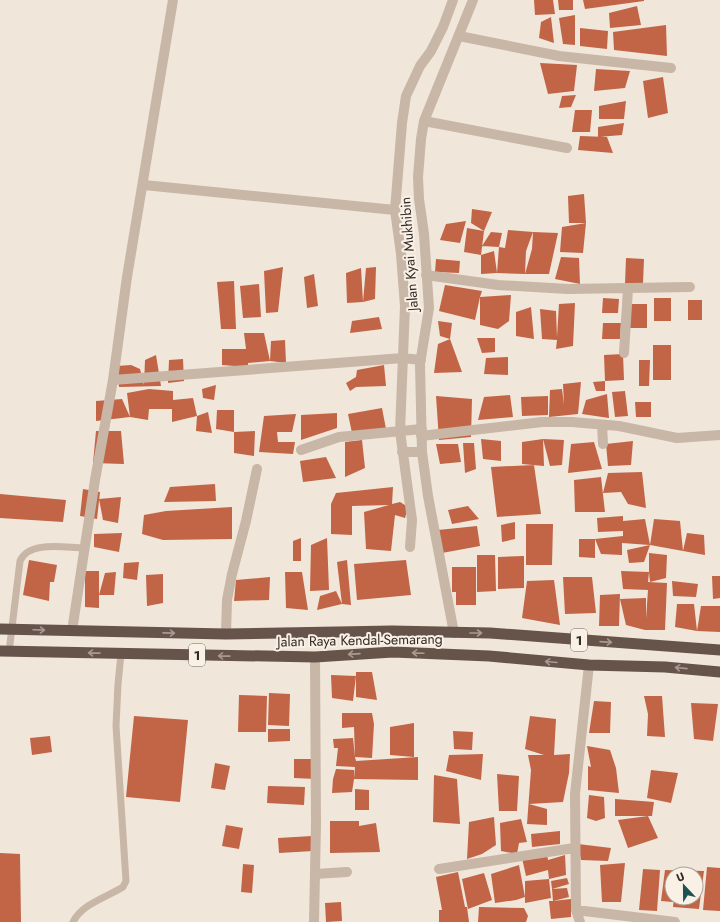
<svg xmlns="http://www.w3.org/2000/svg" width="720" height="922" viewBox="0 0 720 922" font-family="Jost,sans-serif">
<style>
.building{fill:#c26446}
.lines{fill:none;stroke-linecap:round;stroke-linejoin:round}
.service{stroke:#c8b6a6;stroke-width:7}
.minor{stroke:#c8b6a6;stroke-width:10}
.trunk{stroke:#66544b;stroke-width:11}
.oneway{stroke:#a89a91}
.labels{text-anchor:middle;stroke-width:4;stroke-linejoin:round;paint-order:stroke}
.shield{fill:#f9f0e6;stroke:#706660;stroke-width:1}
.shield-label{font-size:13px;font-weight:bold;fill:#352b27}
.street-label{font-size:14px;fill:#352b27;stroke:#f9f0e6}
</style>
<rect width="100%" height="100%" fill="#f1e6da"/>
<path class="building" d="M534,0H553L555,14L535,15Z
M558,0H573V10H559Z
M583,0H644V1L585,9Z
M637,6L641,25L610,28L609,13Z
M575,15V45L563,44L559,18Z
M551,17L554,43L539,38L541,22Z
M666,25L667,56L614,50L613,32Z
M580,28L608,31L607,49L580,46Z
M540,63L577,65L574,91L548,94Z
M596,69L630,71L625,88L594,91Z
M663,77L668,113L648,118L643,81Z
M576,95L571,107L559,108L562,96Z
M626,101L624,119H599V106Z
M575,110H592L590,132H572Z
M624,123L622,135L598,137V127Z
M580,136L607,137L613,153L578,150Z
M584,194L586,223L583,253L560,252L562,227L586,223H569L568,196Z
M472,209L492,212L484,231L471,223Z
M466,221L460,243L440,240L446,224Z
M467,228L484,231L481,255L494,251L497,273L481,274V255L464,252Z
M508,230L533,232L526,251L525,274L532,249L533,232L558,233L549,274H525L497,273L499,247L505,248Z
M491,232L502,233L499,247L482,246Z
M561,257L579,258L580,284L555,279Z
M626,258L644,259L643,284H625Z
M436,259L460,261L459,273L435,272Z
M283,267L278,312L266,313L264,271Z
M376,267L375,299L363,302L347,303L346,273L361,268L363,302L366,268Z
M314,274L318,306L307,308L304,277Z
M234,281L236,329H221L217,282Z
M259,284L261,317L243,318L240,286Z
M445,285L482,291L480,297L511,295L509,321L498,329L480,325V297L475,320L439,311Z
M603,298L619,299L618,313H602Z
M654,298H671V321H654Z
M688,300H702V320H688Z
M575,303L573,346L556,349L557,340L542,339L540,309L556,311L557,337L559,304Z
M629,304H647V328H629Z
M531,307L534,339L516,336V312Z
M379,317L382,329L350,333L352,321Z
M438,321L452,323L450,339L440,336Z
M603,323H621L620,339H602Z
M244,333H264L270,361L271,341L285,340L286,363L270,361L248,363V367L222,365V349H246Z
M477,338H495V352L482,353Z
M450,339L462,372L434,373L438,344Z
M653,345H671V380H653Z
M623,354L624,380L605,381V391H596L593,382L605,381L604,355Z
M156,355L161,386L119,387L117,366L131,365L140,369L144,385L145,360Z
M508,357V375L484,374L486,358Z
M183,359L184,381L168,383L169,360Z
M639,360H650L649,386H639Z
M384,365L386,386L356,387L350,391L346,383L356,377L357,370Z
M581,382L578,414L549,417L550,390L562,389L564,405L563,384Z
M216,385L214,400L203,398L202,389Z
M149,389L173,391V400L193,398L197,416L208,412L212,433L196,431L197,416L172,422V409H149L148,420L130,417L96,421V401L122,399L130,417L127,393Z
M625,391L628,416L615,417L612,392Z
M607,394L609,418L582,414L586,400Z
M510,395L513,417L478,420L484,397Z
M436,396L472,399L471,437L439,440Z
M548,396V415L522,416L521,397Z
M635,402H651V417H636Z
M382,408L386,429L352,433L348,414Z
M217,410H234V432L216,429Z
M337,413V428L301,440V415Z
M296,414L292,432H277L278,442H295L293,454L259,452L264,416Z
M96,431H121L124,464L93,463Z
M255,431L254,456L234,453V432Z
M481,439L501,441V461L483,459Z
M543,439L564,440L562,465L550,466L543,439L544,466L522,464V442Z
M362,440L365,468L345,477V442Z
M633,441L631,465L608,466L606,444Z
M594,442L602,469L568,473L571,444Z
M463,443H474L476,469L465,473Z
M436,444H458L461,462L440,464Z
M326,457L336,478L303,482L300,461Z
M534,465L541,514L497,517L491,467Z
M642,472L646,508L628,504L621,492L603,493L608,473Z
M601,477L605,512H575L574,480Z
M215,484L216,501L164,502L170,487Z
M393,487L392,504L400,502L408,507L405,518L395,515L391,551L366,549L364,512L389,505L352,506V535L331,534V504L336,493Z
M83,489L100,492L97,519L80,516Z
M0,494L66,500L63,522L0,518Z
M121,497L118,523L103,520L99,499Z
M468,506L479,519L452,524L448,510Z
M232,507V539L163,540L142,534L144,515L166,511Z
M623,516V521L645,519L650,545L622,543V555L601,554L595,539L623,536V531L598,532L597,518Z
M654,519L680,521L683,551L650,545Z
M515,522V539L502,542L501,525Z
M526,524H553L552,565H526Z
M477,526L480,546L442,553L438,530Z
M122,533L119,552L94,547V534Z
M687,533L704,535L705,555L683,551Z
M301,538V561H293V541Z
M327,538L329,590L310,591L311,545Z
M579,539H595V558L579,557Z
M650,545L644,562L629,563L627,550Z
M649,553L667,555L666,578L650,582L649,572L648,582L667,583L665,630H645L626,625L620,599L646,598V619L648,590L623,589L621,571L649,572Z
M477,555H495L496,591L477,592Z
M524,556V588L498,589V557Z
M29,560L57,565L54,582H50L49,601L23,595Z
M347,560L351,605L342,604L317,610L320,596L336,591L342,604L337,562Z
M406,560L411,595L357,600L354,564Z
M139,562L137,580L123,578L124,563Z
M452,567H476V605H456V592H452Z
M85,571H99V595L105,573L116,572L114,595H99V608L85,607Z
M285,572H302L308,610L286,608Z
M163,574V603L147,606L146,575Z
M712,576H720V598L713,599Z
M270,577L269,600L234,601L236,580Z
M563,577H592L596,613L565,614Z
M554,580L560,625L522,618L527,581Z
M672,581L698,584L696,597L673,596Z
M620,594L619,626H599L600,595Z
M677,604H694L697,631L701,606H720V632L697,631L675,627Z
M356,672H372L377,700L356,697Z
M331,675L356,676L353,701L332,698Z
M269,693L290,694L289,726L268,725Z
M239,695L267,696L266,732H238Z
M644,696H662L665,737L647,736L648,714Z
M594,701L611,702L610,733H589Z
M691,703L718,704L713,741L694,739Z
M342,713H372L374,724L372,758L355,757L356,761L418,757V780L354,779L352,792L332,793L333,779L336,769L354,770V779L355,767L336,766L338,748H334L333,739L353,738L355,757L354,727L342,728Z
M134,716L188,720L180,802L126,797Z
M530,716L556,719L554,755L570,754L569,773L563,802L529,804L547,809V825L527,824L531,770L528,755H544L525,749Z
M414,723V757L390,755V727Z
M268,729H290V741L268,742Z
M453,731L473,732L472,750L454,749Z
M50,736L52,752L32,755L30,738Z
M587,746L610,750L616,768L619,793L588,790V766L591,767Z
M483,754L481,780L446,771L449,755Z
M294,759H317L316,779L294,778Z
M215,763L230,766L225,790L211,788Z
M651,770L678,773L671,803L647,798Z
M497,774L519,776L517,811H499Z
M434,775L457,779L460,824L433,822Z
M268,786L305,787L304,805L267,803Z
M355,789L369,790V810H355Z
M589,795L604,797L605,818L596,821L587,818Z
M615,799L654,802L652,816H648L658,838L628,848L618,820L648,816H615Z
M494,817L496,845L482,854L467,859L469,822Z
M521,819L527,842L519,843L517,854L501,851L500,823Z
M330,821H359V826L376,823L380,852L330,853Z
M226,825L243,828L239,849L222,846Z
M560,831V844L532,847L531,834Z
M312,836L313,851L279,853L278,838Z
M578,844L611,848L608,861L581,860Z
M0,853L20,854L21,922H0Z
M547,855L548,860L565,855L566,875L549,879L548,870L526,876L522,858Z
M625,863L621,902H602L600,865Z
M243,864L254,865L252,893L241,892Z
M519,865L525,897V881L549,879L551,898L525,903V897L516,900L495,903L491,874Z
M707,867L720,868V911L703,910Z
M643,869L660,870L657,911L639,910Z
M665,870L704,871L699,909L673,907L674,898H696V874H672L673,902L661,901Z
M458,872L465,907H467L469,922H439V910H442L436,877Z
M484,873L492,900L468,909L462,879Z
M567,878L569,884L552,889L567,888L569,897L553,901L571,899V917L551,919L549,901H553L552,889L551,881Z
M341,902L342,921L326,922L325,903Z
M479,907L524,908L528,916L526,922H478Z"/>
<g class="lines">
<path class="service" d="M9,652L20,561C29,540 66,548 84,548
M73,922C82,904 107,897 123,887L126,881L116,726L118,684L121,654"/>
<path class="minor" d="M459,36L559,56L671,68
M424,121L567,148
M144,185L395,210
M426,275L498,285L568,289L690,287
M624,353L628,289
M113,380L403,358L421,360
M602,425L603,444
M421,436L542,422H572L619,426L677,438L720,435
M301,450L339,437L422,429
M402,452H422
M410,547L412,520L400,431L405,306L401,254L395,210L402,123L406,96L420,66L431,51L443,27L453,0
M72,631L95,480L113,380L127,277L173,0
M454,633L428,496L422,452L420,364L429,308L424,234L419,199L418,177L421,139L424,121L473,0
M226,634L227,600L232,574L246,521L257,469
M439,869L574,848
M315,874L347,872
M576,910L675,922
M314,922L316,823L315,657
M580,922L576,910L575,794L589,665"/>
<path class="trunk" d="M0,629L226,634L392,631L490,633L720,650
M0,651L315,657L393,652L489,656L589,665L665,667L720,672"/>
</g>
<defs><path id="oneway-shaft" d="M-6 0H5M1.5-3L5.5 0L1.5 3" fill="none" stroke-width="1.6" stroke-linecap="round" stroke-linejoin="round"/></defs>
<g class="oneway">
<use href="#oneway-shaft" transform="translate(39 630) rotate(2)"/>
<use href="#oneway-shaft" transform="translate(169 633) rotate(1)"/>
<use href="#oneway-shaft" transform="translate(476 633)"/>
<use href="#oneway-shaft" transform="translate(606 642) rotate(4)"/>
<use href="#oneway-shaft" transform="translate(94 653) rotate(-179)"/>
<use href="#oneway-shaft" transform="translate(418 653) rotate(-178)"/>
<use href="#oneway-shaft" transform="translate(354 654) rotate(176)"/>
<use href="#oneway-shaft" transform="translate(224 656) rotate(-179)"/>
<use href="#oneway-shaft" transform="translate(551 662) rotate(-175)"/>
<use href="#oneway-shaft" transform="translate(681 668) rotate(-174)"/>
</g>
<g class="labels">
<g class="shield">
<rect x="571" y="629" width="16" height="22" rx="3"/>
<rect x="189" y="644" width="16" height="22" rx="3"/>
</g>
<g class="shield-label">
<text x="579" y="645">1</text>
<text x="197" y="660">1</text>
</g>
<g class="street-label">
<text transform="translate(409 254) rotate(-94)" y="5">Jalan Kyai Mukhibin</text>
<text transform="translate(360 640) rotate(-1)" y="5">Jalan Raya Kendal-Semarang</text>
</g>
</g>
<g transform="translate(684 886) rotate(338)"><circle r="19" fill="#f9f0e6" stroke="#aba19a"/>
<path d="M0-3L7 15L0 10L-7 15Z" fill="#1e5155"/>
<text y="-6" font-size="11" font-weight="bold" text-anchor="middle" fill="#352b27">U</text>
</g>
</svg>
